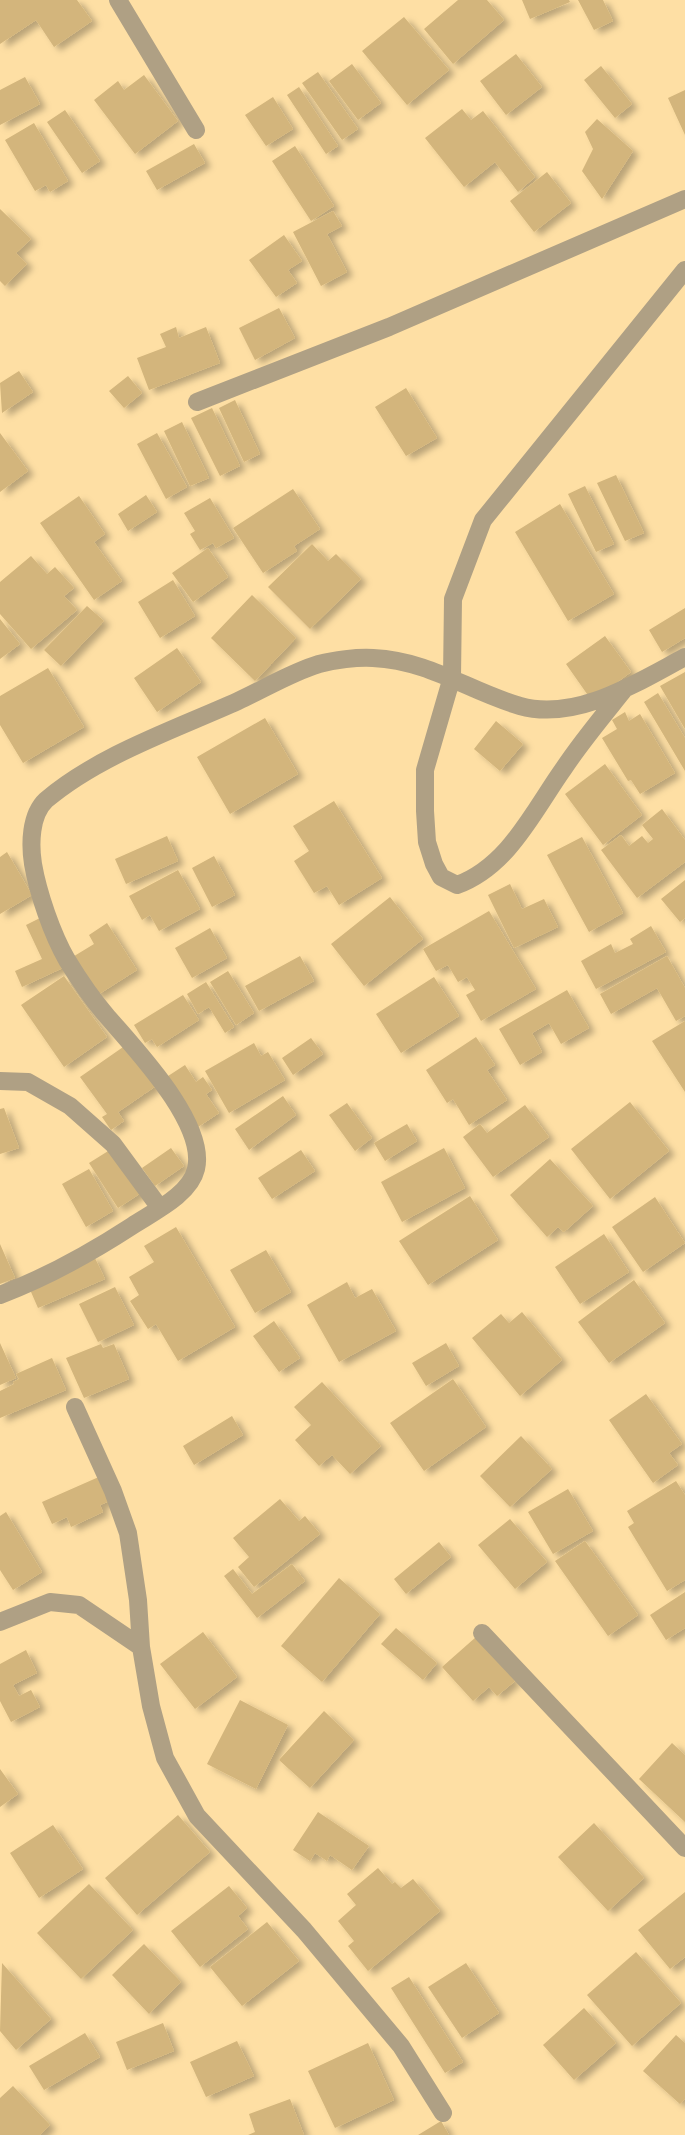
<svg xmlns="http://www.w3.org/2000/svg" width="685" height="2135" viewBox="0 0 685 2135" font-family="'Public Sans',sans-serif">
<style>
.building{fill:#d3b57b;filter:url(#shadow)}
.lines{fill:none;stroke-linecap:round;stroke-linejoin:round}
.street{stroke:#afa084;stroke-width:18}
</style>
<defs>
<filter id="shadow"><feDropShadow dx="6" dy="4" stdDeviation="3" flood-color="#0004"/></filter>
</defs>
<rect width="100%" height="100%" fill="#fedfa4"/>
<path class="building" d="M0,0H77L92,21L54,47L36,20L0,44Z
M458,0H487L504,20L453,64L424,29Z
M522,0H569L570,2L530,19Z
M578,0H603L613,21L594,30Z
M404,17L449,70L407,105L362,51Z
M516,54L542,87L506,115L480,81Z
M352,64L381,103L358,120L329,81Z
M601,66L632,104L615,118L584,80Z
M318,72L358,129L342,140L302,83Z
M144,75L178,121L135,154L94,100L118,81L124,90Z
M25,77L40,104L0,125V90Z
M299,87L338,146L326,154L287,95Z
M685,90V135L668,98Z
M273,97L293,129L266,146L245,115Z
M462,109L471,120L483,111L535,177L518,192L495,162L464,187L425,138Z
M65,110L100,161L82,173L47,122Z
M597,119L633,151L602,199L582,171L593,149L585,132Z
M34,123L68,181L50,192L46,185L35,191L5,140Z
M194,144L205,163L157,190L146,171Z
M295,146L334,206L311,221L272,161Z
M547,172L571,203L534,232L510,201Z
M0,209L31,239L16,253L27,264L5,286L0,281Z
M333,211L342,226L327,234L347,272L321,286L293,232Z
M284,235L302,261L288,270L297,283L276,297L249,260Z
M279,308L295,338L255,360L239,328Z
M176,327L179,338L206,327L220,363L149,390L137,358L166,347L160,334Z
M19,371L33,392L2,413L0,383Z
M128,376L142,393L124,408L109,391Z
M406,388L437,438L406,456L375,407Z
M235,400L260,454L244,462L219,408Z
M212,408L240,466L220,476L191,418Z
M182,422L209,478L190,486L164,431Z
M0,433L28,471L0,492Z
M157,433L187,487L166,499L137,444Z
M616,475L644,533L625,541L597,483Z
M585,486L614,544L596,552L568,494Z
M293,489L320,529L294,546L297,551L263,573L233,528Z
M146,495L157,512L128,531L118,514Z
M79,496L105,534L94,542L122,581L94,600L40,523Z
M210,498L234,538L216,548L213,543L200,550L190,534L195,531L184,513Z
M560,504L614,594L568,621L515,532Z
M312,544L328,561L336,554L361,579L310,629L268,587Z
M208,548L228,577L193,602L172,573Z
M31,556L47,574L55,567L74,588L64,596L77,610L31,649L0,614V582Z
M173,580L195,616L160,638L138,602Z
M252,595L296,638L255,681L211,638Z
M87,606L104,621L61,666L44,650Z
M685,608V638L662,652L649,630Z
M0,619L20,644L0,659Z
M605,636L631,672L592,701L566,664Z
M177,648L201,682L157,712L134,678Z
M48,668L84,727L23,763L0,725V696Z
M685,672V729L660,686Z
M658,693L685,738V771L644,702Z
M625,712L629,721L640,714L675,773L640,794L631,780L628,781L602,738L617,729L612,720Z
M265,718L298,774L230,814L197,757Z
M496,721L523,744L500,771L474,749Z
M605,764L642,815L603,845L565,794Z
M334,801L382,878L339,905L327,886L314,893L294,861L309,851L293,826Z
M662,809L685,840V862L637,898L601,850L621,835L629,846L642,836L648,843L653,839L642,825Z
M167,836L178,861L126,884L115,859Z
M582,837L623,913L589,932L547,855Z
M7,852L32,895L0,914V857Z
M214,856L235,895L212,907L192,868Z
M178,870L200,909L159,931L150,915L142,920L129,896Z
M685,880V918L680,922L661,899Z
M510,884L522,909L544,899L558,927L514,948L488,895Z
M390,897L423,939L364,986L331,944Z
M489,911L536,989L481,1021L466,995L475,990L467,977L458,982L448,965L436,971L423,949Z
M44,916L67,966L22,987L15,971L42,959L26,925Z
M107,923L137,970L96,996L71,958L94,944L89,935Z
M651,926L666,952L596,989L581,961L611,944L615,953L633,944L630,939Z
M210,928L227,958L192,978L175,948Z
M300,956L314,981L259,1011L245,986Z
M667,956L685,988V1016L676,1021L657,988L611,1014L600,994Z
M228,971L254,1013L236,1025L210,982Z
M64,976L107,1037L64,1067L21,1005Z
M434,977L459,1016L401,1053L376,1014Z
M206,982L234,1027L225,1033L209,1007L198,1014L187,994Z
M567,990L589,1028L561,1044L549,1023L532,1033L542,1052L520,1065L499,1029Z
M183,995L199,1020L157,1047L152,1039L145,1043L134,1025Z
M685,1021V1092L652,1041Z
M476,1037L495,1065L487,1070L507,1100L469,1125L453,1099L447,1103L426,1070Z
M311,1038L323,1054L293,1075L282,1058Z
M254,1043L261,1056L268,1052L285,1080L229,1113L205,1071Z
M126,1045L156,1086L118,1112L124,1121L111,1130L102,1117L107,1114L80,1077Z
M185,1065L196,1082L203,1077L212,1090L206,1094L219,1113L198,1127L165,1078Z
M283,1096L296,1115L249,1150L235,1129Z
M630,1102L669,1151L610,1199L571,1149Z
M347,1103L372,1138L355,1151L329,1115Z
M525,1105L549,1137L493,1177L463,1137L480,1124L487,1133Z
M4,1108L19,1148L0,1154V1109Z
M407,1124L417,1141L385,1161L374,1143Z
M113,1148L141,1193L118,1208L89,1163Z
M171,1148L184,1166L155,1186L142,1168Z
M444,1148L465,1188L402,1222L381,1182Z
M301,1150L315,1171L272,1199L258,1178Z
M550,1159L593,1206L564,1232L558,1227L547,1237L510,1195Z
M89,1169L113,1211L86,1227L62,1184Z
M470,1196L498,1240L428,1285L399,1241Z
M655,1197L685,1243L643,1272L612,1227Z
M176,1227L235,1327L178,1361L156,1324L148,1329L130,1301L139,1295L129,1277L154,1262L144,1246Z
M604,1234L629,1272L580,1304L555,1267Z
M0,1244L15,1278L0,1284Z
M266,1250L291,1292L255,1313L230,1270Z
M94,1256L105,1279L38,1308L28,1285Z
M634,1280L665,1323L609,1363L578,1322Z
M347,1282L355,1298L372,1289L396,1331L339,1362L307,1305Z
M115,1287L134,1325L98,1342L79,1304Z
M522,1312L562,1360L520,1396L472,1338L501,1314L509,1323Z
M274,1321L300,1358L279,1372L253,1336Z
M0,1343L16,1378L0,1385Z
M446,1343L459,1366L426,1386L412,1363Z
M101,1344L103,1348L114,1344L129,1379L84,1398L66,1358Z
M52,1358L66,1390L0,1418V1391L14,1384L13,1382L19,1379L16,1374Z
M453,1379L486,1427L424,1471L390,1423Z
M322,1382L381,1446L350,1474L332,1455L319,1466L295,1440L311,1425L294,1407Z
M646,1394L682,1444L669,1453L678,1465L653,1483L609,1420Z
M232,1416L243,1435L194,1465L183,1446Z
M521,1436L552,1469L510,1507L480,1476Z
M101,1476L112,1500L100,1505L103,1512L71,1527L67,1517L52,1524L42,1502Z
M676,1481L685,1495V1580L667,1591L628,1527L634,1523L627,1511Z
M568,1489L593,1531L553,1554L528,1512Z
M280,1499L299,1521L305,1516L320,1534L254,1587L238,1567L249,1557L233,1538Z
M6,1512L42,1572L13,1590L0,1570V1516Z
M510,1519L547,1562L515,1589L478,1545Z
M585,1541L638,1615L608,1636L555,1561Z
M439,1542L451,1557L406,1594L394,1579Z
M292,1564L305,1581L257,1618L224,1576L233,1569L252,1594Z
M339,1578L380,1614L322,1682L281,1646Z
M685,1592V1628L666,1640L650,1615Z
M396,1628L437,1663L423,1680L381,1644Z
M203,1632L237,1677L195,1709L160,1664Z
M476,1637L515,1681L497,1696L489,1687L473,1701L442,1667Z
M26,1650L37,1673L13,1685L19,1696L31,1690L40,1707L11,1722L0,1701V1664Z
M240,1700L288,1725L256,1789L207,1764Z
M324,1711L354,1740L310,1788L279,1760Z
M672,1743L685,1755V1822L639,1779Z
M0,1769L18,1794L0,1807Z
M318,1812L369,1846L352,1870L330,1855L327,1861L315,1853L310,1861L293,1850Z
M178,1815L210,1852L137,1915L105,1878Z
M594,1823L644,1878L608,1911L558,1857Z
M53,1825L83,1869L39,1898L10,1853Z
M378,1868L392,1884L395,1882L401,1888L413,1879L440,1911L368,1971L348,1946L354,1941L338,1921L356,1905L347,1894Z
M89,1884L133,1930L81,1979L37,1933Z
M229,1886L247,1908L238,1916L248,1929L200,1967L171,1931Z
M685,1892V1957L670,1969L638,1930Z
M267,1922L299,1961L242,2006L210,1967Z
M144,1944L181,1982L149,2014L112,1975Z
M636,1952L681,2003L632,2046L587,1995Z
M2,1963L51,2019L16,2050L0,2031Z
M466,1963L499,2013L462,2038L428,1987Z
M409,1977L463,2062L445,2073L391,1988Z
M584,2008L616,2043L574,2080L543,2045Z
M163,2023L174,2051L127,2070L116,2042Z
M85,2033L100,2057L44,2090L29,2066Z
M676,2035L685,2043V2099L680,2104L643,2071Z
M237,2041L254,2076L206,2097L190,2062Z
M368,2043L394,2100L335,2128L308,2071Z
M13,2086L50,2125L40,2135H0V2098Z
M290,2099L304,2135H248L255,2132L249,2114Z
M441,2121L449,2135H418Z"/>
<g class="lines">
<path class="street" d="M118,0L196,130
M197,402L389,327L685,199
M623,691C603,716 582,741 564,768C534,810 509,866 457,885L441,877L434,864L427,842L425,811V770L452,677L453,599L483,520L685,270
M0,1081L28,1082L70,1106L113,1144L160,1208
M0,1295C45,1278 92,1252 132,1226C153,1212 190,1195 196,1169C207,1123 134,1048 106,1015C92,999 78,978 67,960C52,934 38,893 33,864C30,845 30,815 46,800C99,755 176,729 238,701C264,689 292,672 319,664C334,660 357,657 373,658C431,661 468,691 520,706C576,722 638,682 685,657
M75,1407L113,1491L128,1533L138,1600L141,1647L151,1706L165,1758L197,1816L304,1930L401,2046L443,2113
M0,1622L50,1602L79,1605L141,1647
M482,1633L685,1848"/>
</g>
</svg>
